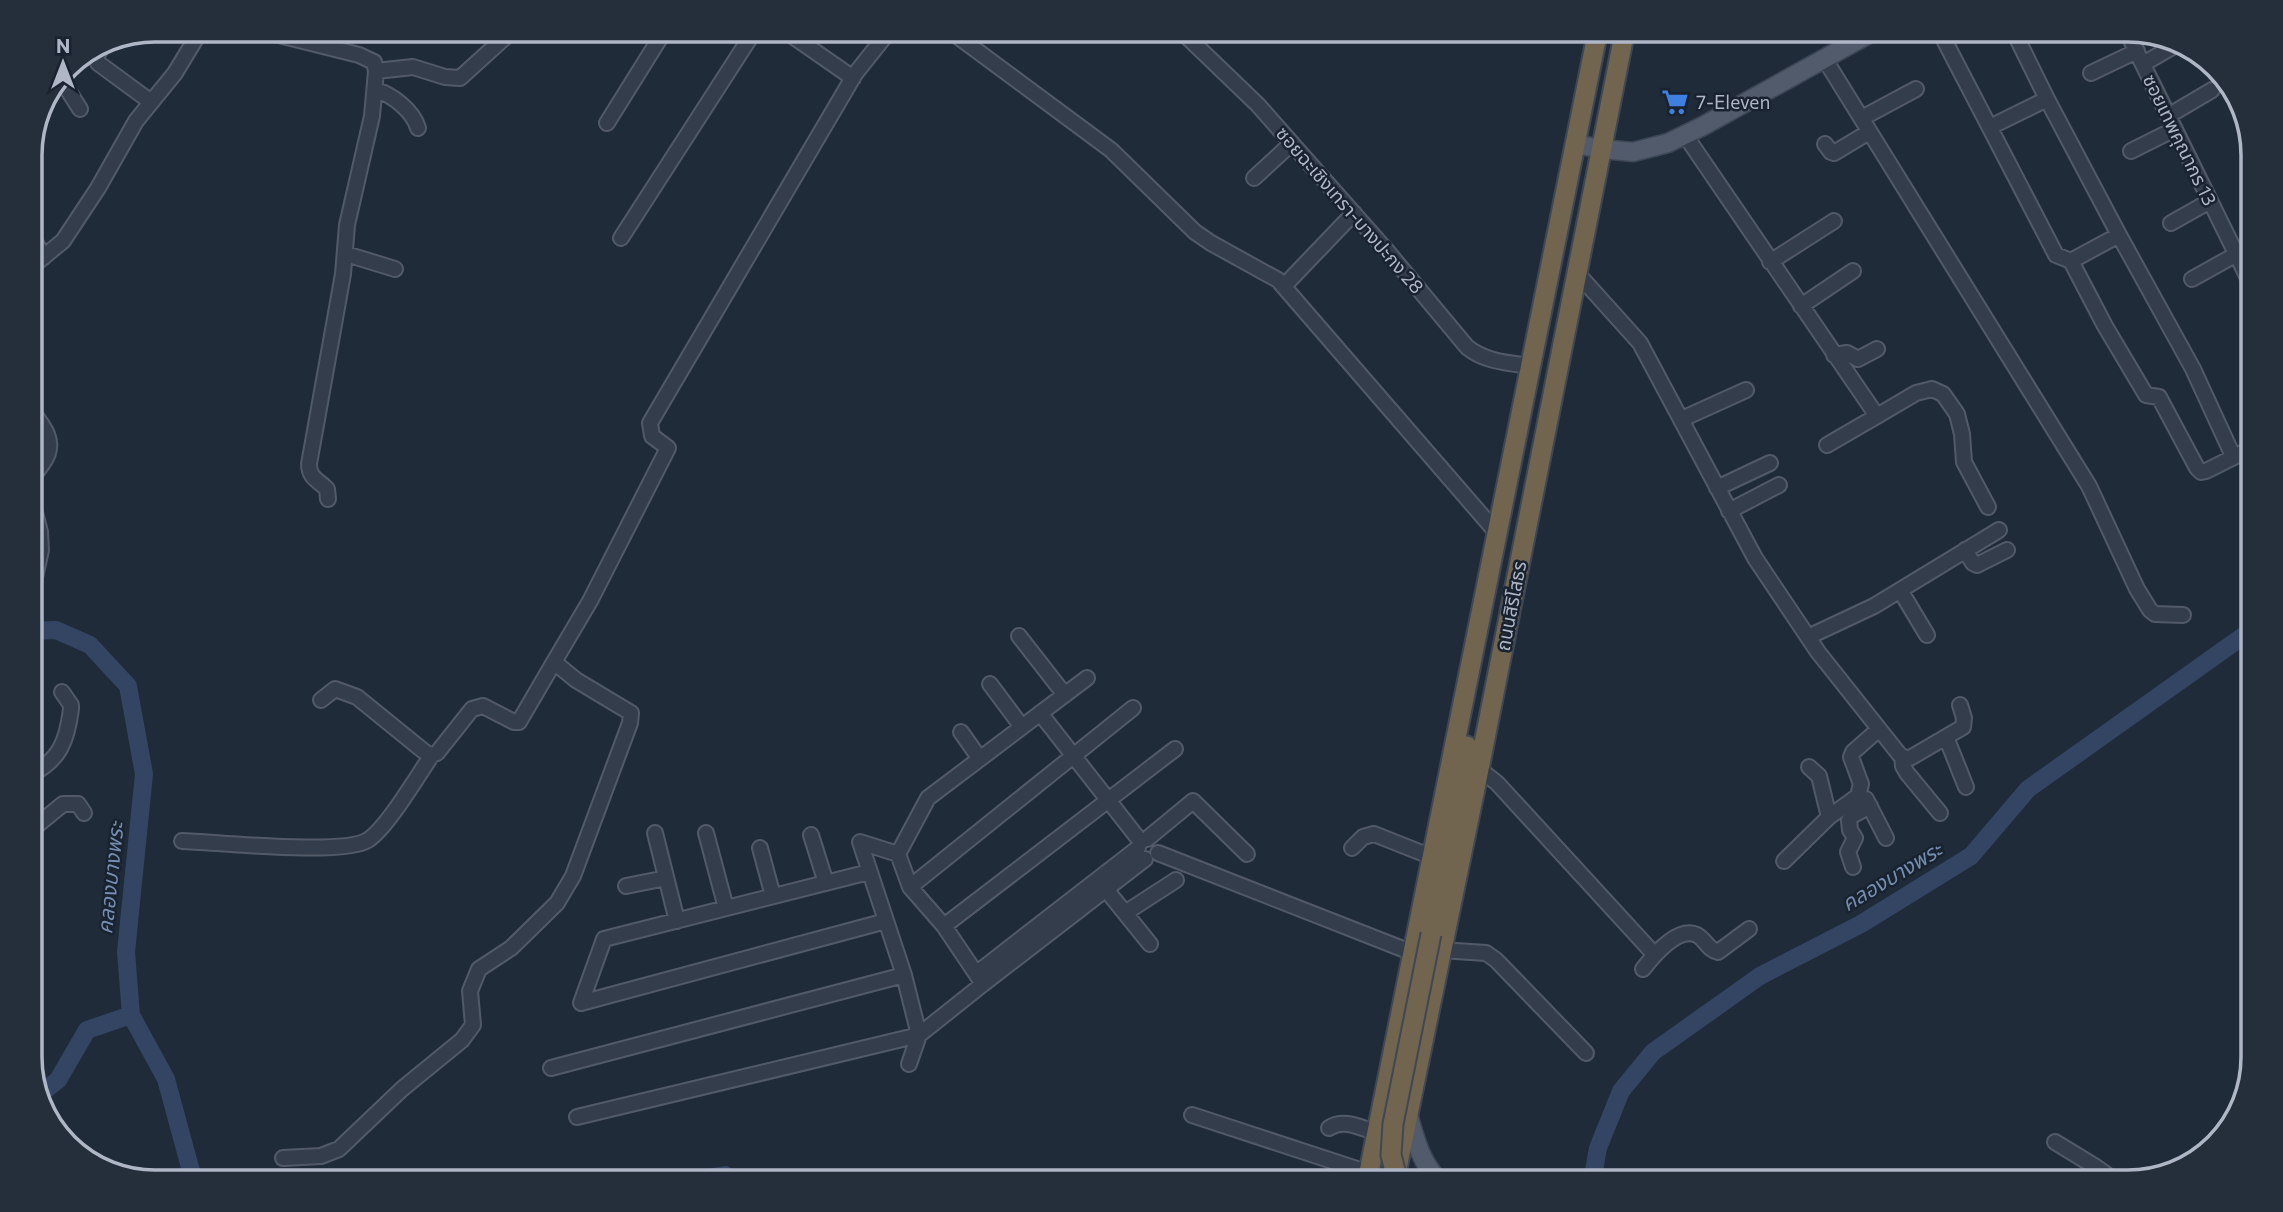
<svg xmlns="http://www.w3.org/2000/svg" width="2283" height="1212" viewBox="0 0 2283 1212" font-family="Commissioner,'Noto Sans Thai',sans-serif">
<style>
.lines{fill:none;stroke-linecap:round;stroke-linejoin:round}
.river{stroke:#334563;stroke-width:18}
.minor-casing{stroke:#525a68;stroke-width:18}
.major-casing{stroke:#3d4654;stroke-width:21}
.highway-casing{stroke:#3f4755;stroke-width:23}
.minor{stroke:#343d4b;stroke-width:14}
.major{stroke:#525b6b;stroke-width:18}
.highway{stroke:#716550;stroke-width:19}
.highway-bridge-casing{stroke:#3f4755;stroke-width:23;stroke-linecap:butt}
.highway-bridge{stroke:#716550;stroke-width:19}
.labels{text-anchor:middle;stroke-width:5;stroke-linejoin:round;paint-order:stroke}
.poi-label{font-size:19px;fill:#afb7c7;stroke:#19222f;text-anchor:start}
.street-label{font-size:19px;fill:#afb7c7;stroke:#19222f}
.water-label{font-size:21px;font-style:italic;fill:#758db1;stroke:#19222f}
.rim{fill:none;stroke:#afb7c7;stroke-width:3.5}
</style>
<rect width="100%" height="100%" fill="#202b3a"/>
<g class="lines">
<path class="river" d="M30,631L56,630L90,645L128,686L144,774L126,952L131,1015L166,1079L194,1182
M40,1094L58,1080L87,1030L131,1015
M619,1182H638
M684,1182L725,1175L737,1182
M1592,1182L1598,1148L1621,1091L1653,1052L1760,976L1861,924L1971,856L2028,789L2253,629"/>
<g class="minor-casing">
<path id="minor" d="M259,30L359,55L374,62L376,71L372,116L347,225L343,274L309,464C309,478 318,480 327,489L328,499
M784,30L853,78
M949,30L1111,150L1195,232L1211,243L1278,280L1497,533
M1180,30L1258,105L1387,251L1467,347C1485,362 1509,363 1531,366
M1939,30L2056,255L2071,261L2105,326L2146,395L2159,397L2197,468L2201,472L2206,471L2244,452L2253,456
M2013,30L2047,99L2119,235L2193,369L2233,456
M2126,30L2253,288
M105,41L96,57L98,63L151,102
M1824,58L2089,486L2137,589L2150,610L2155,614L2183,615
M2143,64L2181,42
M376,71L413,67L445,77L460,78L513,30
M2091,73L2137,51
M61,79L80,109
M375,90C392,94 413,111 418,128
M2168,116L2212,90
M1862,118L1916,89
M607,123L665,30
M1990,127L2047,99
M1685,135L1877,416L1916,393L1932,389L1943,394L1957,414L1962,434L1964,462L1988,507
M1825,144L1831,152L1834,153L1869,132
M2131,151L2175,129
M1254,178L1292,143
M2171,223L2210,201
M30,234L44,257
M621,238L755,30
M346,254L395,269
M2071,261L2119,235
M1770,262L1834,221
M30,268L63,241L98,188L136,121L175,73L201,30
M1577,273L1640,343L1755,558L1818,652L1899,754L1905,759L1910,758L1963,727L1964,718L1960,705
M2192,279L2237,254
M1284,286L1354,213
M1801,306L1853,271
M1834,355L1847,353L1858,359L1877,349
M30,409C43,425 58,442 43,463C37,471 33,476 30,487
M1682,419L1746,390
M1827,445L1877,416
M1717,488L1770,463
M30,493L40,532L41,550L34,582
M1729,511L1779,485
M1965,550L1973,563L1977,565L2007,550
M1900,590L1927,635
M1019,636L1065,695
M1808,637L1874,606L1999,530
M990,684L1022,727
M321,700L335,689L357,697L426,753L432,755L437,753L472,709L483,706L514,722H519L554,662
M1040,713L1141,842
M961,732L980,759
M1946,737L1966,787
M1902,756L1903,766L1907,773L1940,813
M1809,767L1819,776L1829,817
M1479,769L1497,783L1654,954
M30,775C60,760 67,741 71,709V705L62,692
M1866,799L1886,838
M30,831L63,804H78L84,813
M655,833L677,921
M706,833L726,908
M811,835L826,883
M1147,839L1193,801L1247,854
M182,841C217,842 343,856 368,840C387,828 418,775 432,755
M760,848L773,896
M1352,848L1363,837L1374,834L1432,857
M1158,853L1413,953
M898,854L928,798L1087,678
M1784,861L1829,817L1858,796L1861,784L1851,757L1853,752L1879,729
M1853,867L1848,852L1855,838L1850,830L1849,820L1852,816L1870,806
M869,872L604,939L581,1003L886,921
M1100,882L1150,944
M626,886L666,878
M910,887L1133,708
M1125,913L1176,880
M944,926L1175,749
M1441,950L1486,953L1496,960L1586,1053
M1643,969C1653,956 1678,926 1697,935C1706,940 1708,950 1718,952L1749,929
M977,973L1138,848
M909,1064L919,1035L904,975L860,842L898,854L910,887L944,926L983,984L1145,859
M551,1068L904,975
M1192,1115L1369,1173
M577,1117L919,1035L983,984
M1329,1128C1344,1118 1361,1128 1377,1133
M2055,1142L2096,1167L2117,1182
M283,1158L321,1156L339,1149L402,1089L462,1040L473,1025L470,991L479,969L511,948L557,903L573,876L630,723L631,713L576,680L554,662L590,601L668,448L652,436L650,423L855,74L890,30"/>
</g>
<g class="major-casing">
<path id="major" d="M1575,144L1602,149L1633,152L1668,143L1703,126L1876,30
M1407,1111C1415,1138 1420,1162 1440,1182"/>
</g>
<g class="highway-casing">
<path id="highway" d="M1432,933L1467,746
M1397,1168L1479,769L1625,30
M1367,1182L1598,30"/>
</g>
<use href="#minor" class="minor"/>
<use href="#major" class="major"/>
<use href="#highway" class="highway"/>
<g class="highway-bridge-casing">
<path id="highway-bridge" d="M1398,1182L1391,1155L1393,1124L1431,934"/>
</g>
<use href="#highway-bridge" class="highway-bridge"/>
</g>
<defs>
<g id="supermarket-bare" transform="scale(2.1)"><path d="M-6-5.5h2.5l.6 2H6L4.5 2H-2.5L-4.4-4H-6ZM-1.5 3.2a1.3 1.3 0 1 0 .1 0ZM3 3.2a1.3 1.3 0 1 0 .1 0Z" fill="#3f7fe0" stroke="#19222f" stroke-width="2.5" paint-order="stroke"/></g>
</defs>
<g fill-rule="evenodd">
<use href="#supermarket-bare" x="1675" y="102"/>
</g>
<g class="labels">
<g class="poi-label">
<text x="1696" y="109">7-Eleven</text>
</g>
<g class="street-label">
<text transform="translate(2180 140) rotate(64)" y="7">ซอยเทพคุณากร 13</text>
<text transform="translate(1350 210) rotate(49)" y="7">ซอยฉะเชิงเทรา-บางปะกง 28</text>
<text transform="translate(1511 606) rotate(-79)" y="7">ถนนสิริโสธร</text>
</g>
<g class="water-label">
<text transform="translate(1892 877) rotate(-31)" y="7">คลองบางพระ</text>
<text transform="translate(111 878) rotate(-84)" y="7">คลองบางพระ</text>
</g>
</g>
<path d="M0 0H2283V1212H0ZM155 42H2128A113 113 0 0 1 2241 155V1057A113 113 0 0 1 2128 1170H155A113 113 0 0 1 42 1057V155A113 113 0 0 1 155 42Z" fill="#252e3b" fill-rule="evenodd"/>
<path class="rim" d="M155 42H2128A113 113 0 0 1 2241 155V1057A113 113 0 0 1 2128 1170H155A113 113 0 0 1 42 1057V155A113 113 0 0 1 155 42Z"/>
<g transform="translate(63 63)" stroke="#19222f" stroke-width="5" paint-order="stroke">
<path d="M0-5L12 26L0 18L-12 26Z" fill="#afb7c7"/>
<text y="-10" font-size="19" font-weight="bold" text-anchor="middle" fill="#afb7c7">N</text>
</g>
</svg>
